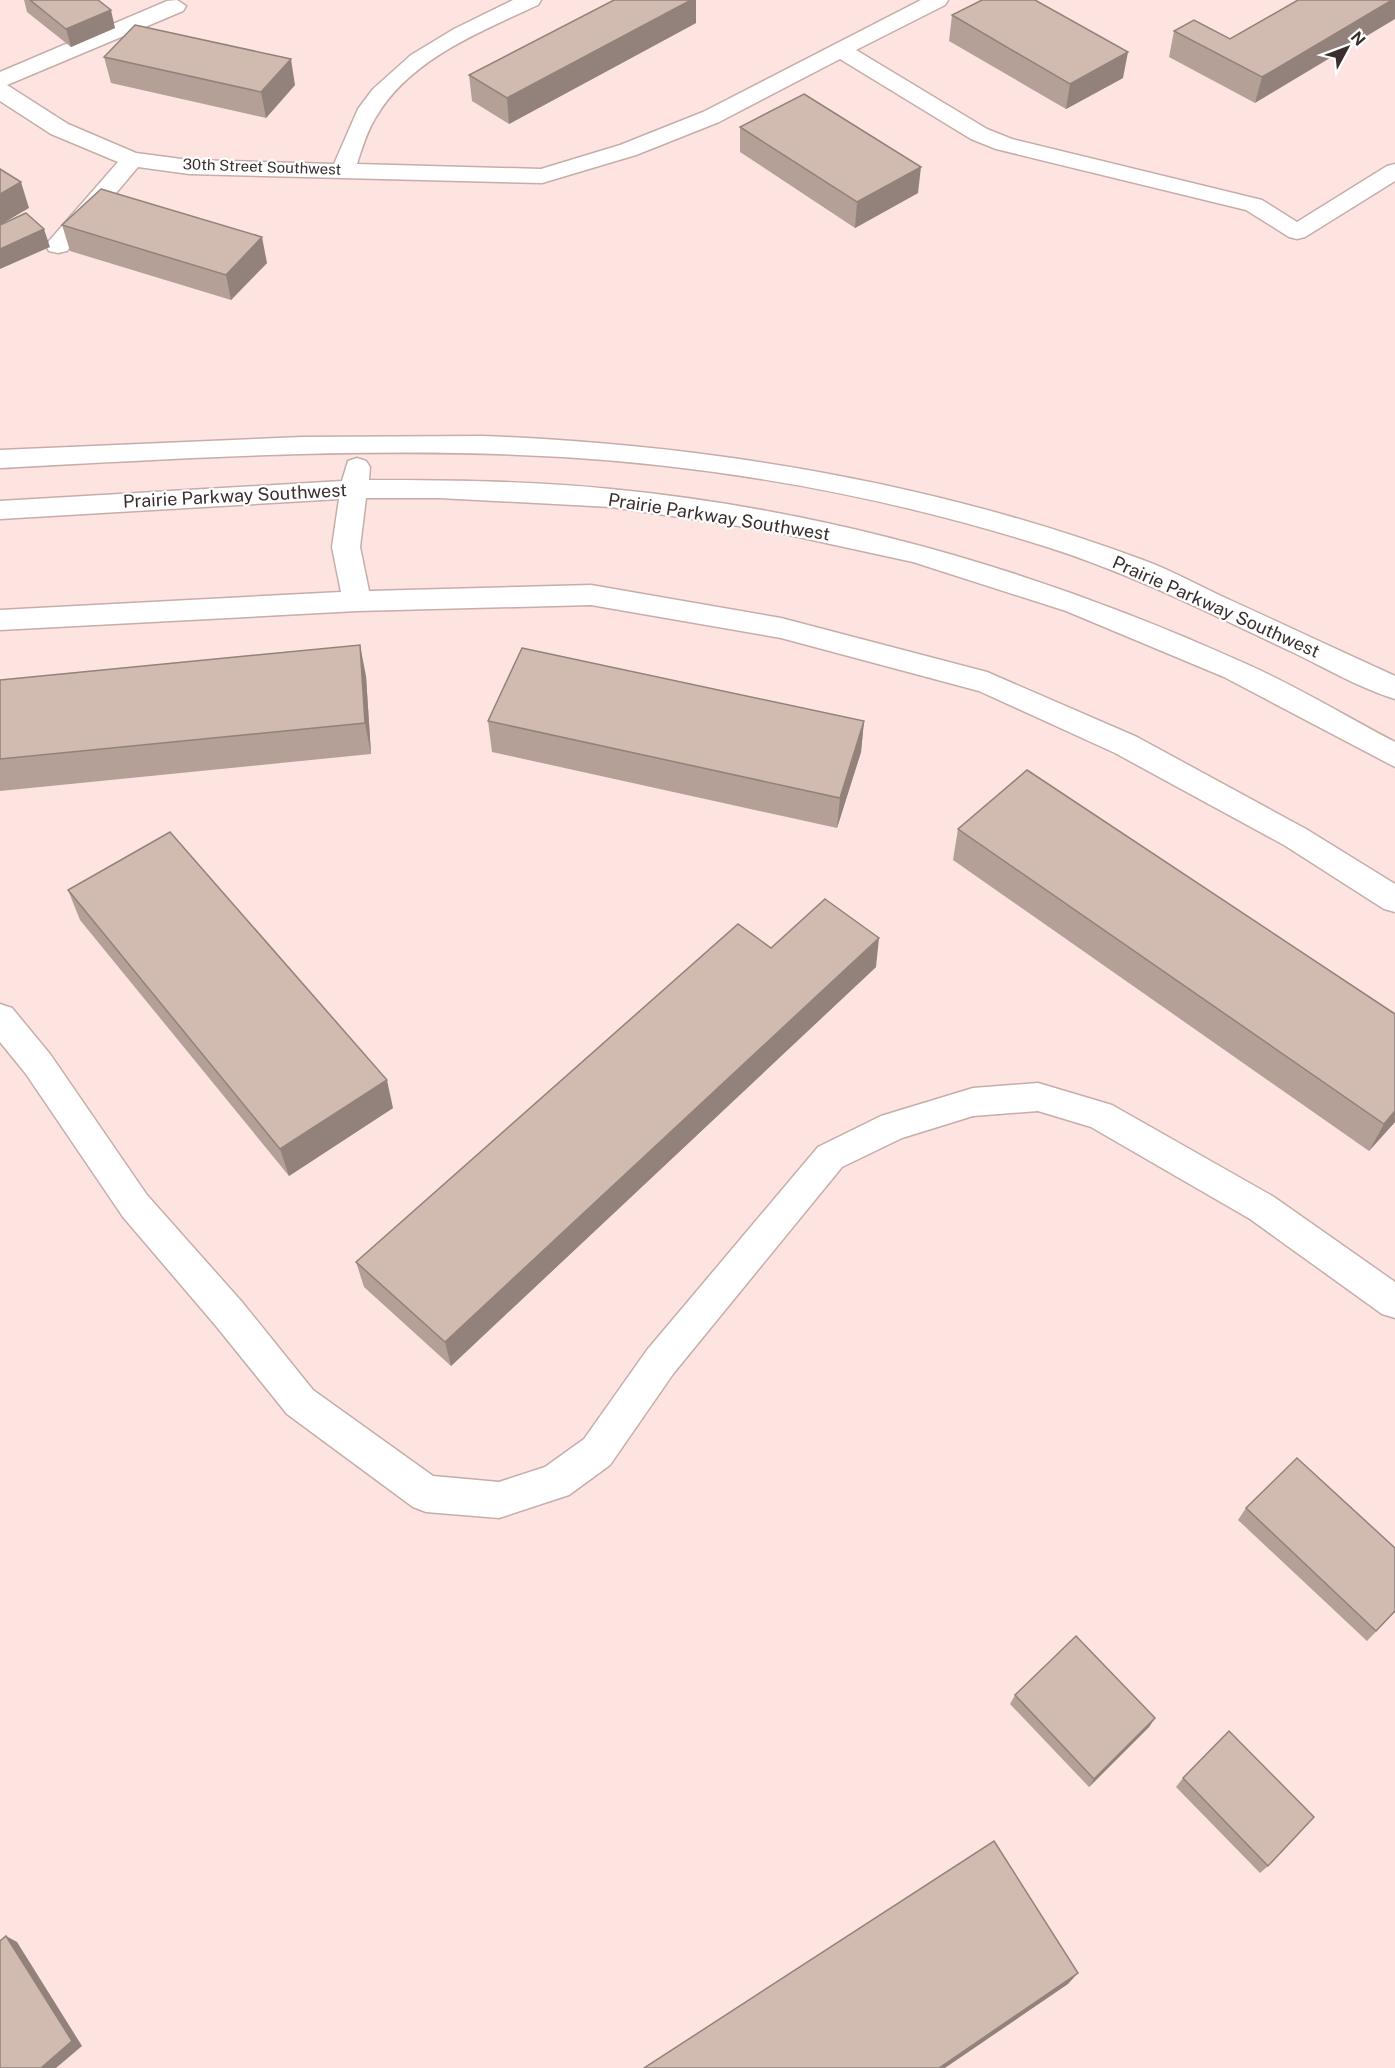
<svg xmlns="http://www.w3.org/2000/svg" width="1395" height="2068" viewBox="0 0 1395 2068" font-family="'Public Sans',sans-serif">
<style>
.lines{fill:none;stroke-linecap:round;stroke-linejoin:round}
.minor-casing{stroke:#c6adaa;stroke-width:3}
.minor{fill:#fff;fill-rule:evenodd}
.wall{fill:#b4a097}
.shaded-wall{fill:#92827b}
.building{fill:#d1bab0;stroke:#92827b;stroke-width:1.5}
.labels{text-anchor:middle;stroke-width:4.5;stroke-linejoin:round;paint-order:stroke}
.far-street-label{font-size:15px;fill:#392e2d;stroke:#fff}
.street-label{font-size:18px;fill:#392e2d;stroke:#fff}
</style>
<rect width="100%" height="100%" fill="#fee4e1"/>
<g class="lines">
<g class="minor-casing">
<path id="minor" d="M177,0L186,6L183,11L7,85L68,124L136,153L189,160L334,164L358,109L373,89L411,55L454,29L513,0H541L538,5C480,32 410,59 376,117C367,131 362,148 357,164L541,169L620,145L703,112L921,0H948L945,5L856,50L987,129L1012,139L1262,200L1297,222L1387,166L1395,164V181L1305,237L1297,239L1289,237L1246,210L996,149L971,139L840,59L719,122L636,155L542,183L189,174L138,167L67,251L58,253L49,251L46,246L49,241L118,162L51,134L0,101V72L167,1Z
M483,436C708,445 931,481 1143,560C1173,571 1201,587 1230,600C1285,625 1340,651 1395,676V699C1359,688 1324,667 1290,651C1209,613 1130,573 1044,546C889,497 726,467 563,457C376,446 187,458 0,468V450L302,437Z
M357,458L366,461L370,467L369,480C449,480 531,481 611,489C829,510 1043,572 1242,662C1295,685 1345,716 1395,742V767L1224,677L1066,611L913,562L766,530L611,507L439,498H366L360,547L369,591L591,585L781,618L987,672L1137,737L1306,829L1395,884V912L1384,909L1284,845L1115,753L979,691L781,638L591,605L357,611L0,630V610L341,592L332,547L339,499L0,519V501L342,481L348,461Z
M0,1004L12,1008L50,1054L147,1195L242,1302L313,1390L433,1476L499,1482L545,1467L584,1439L647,1350L818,1147L881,1116L973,1088L1038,1083L1112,1105L1274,1197L1395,1282V1318L1382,1314L1250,1219L1091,1127L1038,1111L973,1116L902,1138L842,1167L673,1374L610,1465L569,1495L499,1518L426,1512L413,1507L287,1414L216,1326L123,1217L26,1074L0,1042Z"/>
</g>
<use href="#minor" class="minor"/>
</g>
<path class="wall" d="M24,0H98L115,28L71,47L27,12Z
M1298,0L1255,103L1169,57L1174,31L1230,39Z
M952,15L1123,78L1066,109L949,41Z
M696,23L509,124L472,101L469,75Z
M104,57L295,85L266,118L111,83Z
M740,127L918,193L855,228L740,152Z
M62,225L267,263L231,300L70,251Z
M366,676L371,754L0,791V680Z
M488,721H864L861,752L837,828L492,752Z
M958,829L1395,1122L1369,1151L953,860Z
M68,890L393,1108L289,1176L80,920Z
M771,948L876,967L451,1366L364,1287L356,1262Z
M1246,1508L1395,1612L1367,1641L1238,1520Z
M1015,1695L1155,1718L1149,1727L1089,1787L1010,1704Z
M1183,1778L1268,1866L1260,1873L1176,1787Z"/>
<path class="shaded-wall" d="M691,0H696V23L509,124L507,98Z
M1392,0H1395V19L1255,103L1262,77Z
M111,10L115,28L71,47L66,29Z
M1128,52L1123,78L1066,109L1070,84Z
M291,59L295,85L266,118L261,92Z
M921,167L918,193L855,228L857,202Z
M21,182L29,208L0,225V194Z
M44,229L50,247L0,269V249Z
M262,237L267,263L231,300L226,275Z
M360,645L366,676L371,754L365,723Z
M864,721L861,752L837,828L840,798Z
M879,938L876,967L451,1366L445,1342Z
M387,1080L393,1108L289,1176L280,1149Z
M1395,1111V1122L1369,1151L1384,1124Z
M1155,1718L1149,1727L1089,1787L1094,1779Z
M6,1936L17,1942L82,2046L56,2068H41Z
M1078,1973L1068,1984L945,2068H939Z"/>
<path class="building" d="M30,0H98L111,10L66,29Z
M614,0H691L507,98L469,75Z
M982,0H1035L1128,52L1070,84L952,15Z
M1298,0H1392L1262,77L1174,31L1194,20L1230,39Z
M135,25L291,59L261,92L104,57Z
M804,94L921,167L857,202L740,127Z
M0,169L21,182L0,194Z
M101,189L262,237L226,275L62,225Z
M26,213L44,229L0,249V225Z
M360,645L365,723L0,759V680Z
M522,648L864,721L840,798L488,721Z
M1027,770L1395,1014V1111L1384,1124L958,829Z
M170,832L387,1080L280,1149L68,890Z
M825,899L879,938L445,1342L356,1262L738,924L771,948Z
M1297,1458L1395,1548V1611L1376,1631L1246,1508Z
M1076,1636L1155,1718L1094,1779L1015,1695Z
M1229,1731L1314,1817L1268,1866L1183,1778Z
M994,1841L1078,1973L939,2068H644Z
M6,1936L72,2041L41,2068H0V1941Z"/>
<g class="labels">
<g class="far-street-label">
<text transform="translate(262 167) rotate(2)" y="5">30th Street Southwest</text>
</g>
<g class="street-label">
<text transform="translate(235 496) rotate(-3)" y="6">Prairie Parkway Southwest</text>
<text transform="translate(719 517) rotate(9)" y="6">Prairie Parkway Southwest</text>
<text transform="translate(1216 607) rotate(24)" y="6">Prairie Parkway Southwest</text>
</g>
</g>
<g transform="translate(1347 48) rotate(49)" stroke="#ffffff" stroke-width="4.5" paint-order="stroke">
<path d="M0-4.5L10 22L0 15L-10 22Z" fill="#392e2d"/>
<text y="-9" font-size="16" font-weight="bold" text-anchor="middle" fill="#392e2d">N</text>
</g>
</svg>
